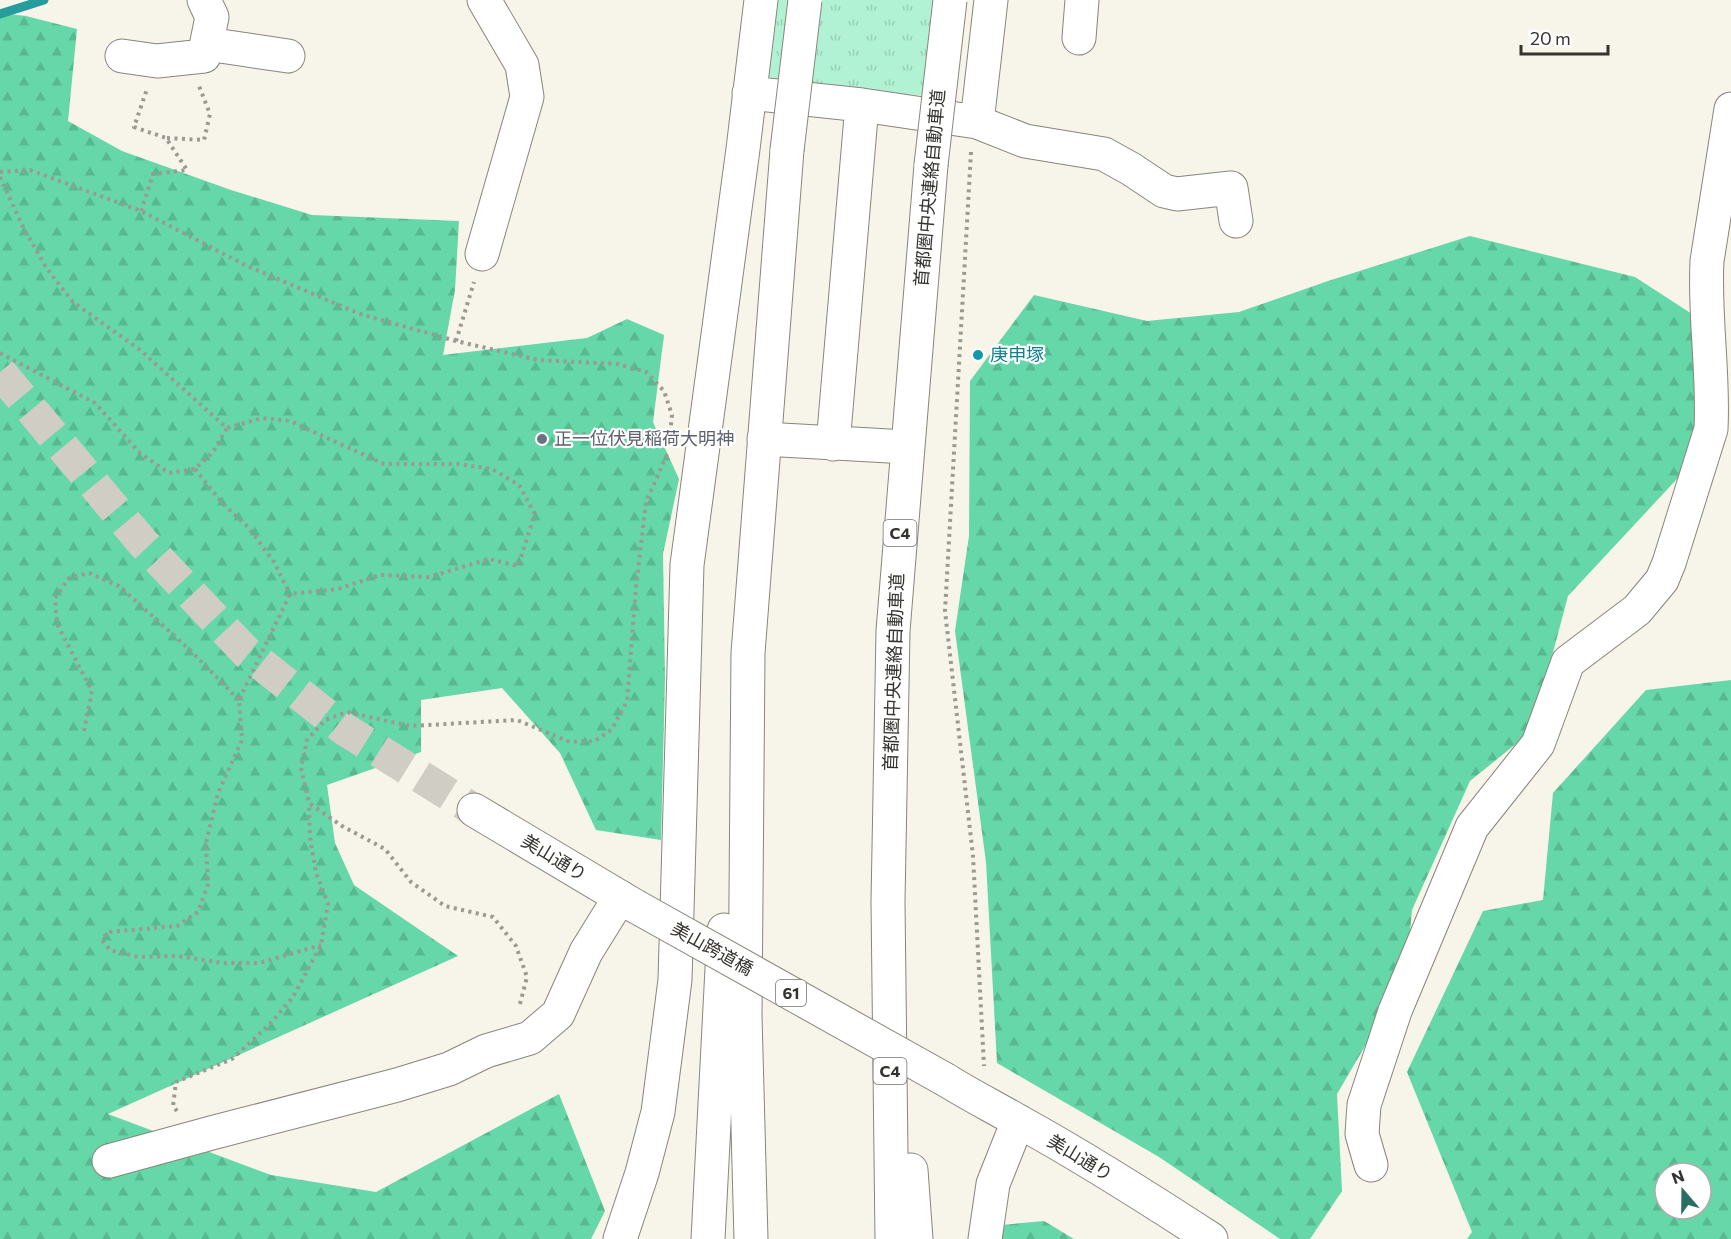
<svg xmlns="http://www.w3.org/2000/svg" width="1731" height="1239" viewBox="0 0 1731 1239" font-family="Commissioner,'Noto Sans JP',sans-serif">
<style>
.forest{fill:url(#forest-firs);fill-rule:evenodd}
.park{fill:url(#park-tufts)}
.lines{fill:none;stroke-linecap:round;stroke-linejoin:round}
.stream{stroke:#269c9d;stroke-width:9}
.major-tunnel{stroke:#d0cdc5;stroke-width:33;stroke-dasharray:33 16;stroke-linecap:butt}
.minor-casing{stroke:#88857c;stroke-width:35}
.major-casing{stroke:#88857c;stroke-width:35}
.highway-casing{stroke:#88857c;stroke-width:35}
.path{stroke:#9b9992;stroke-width:4;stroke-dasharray:3 4.5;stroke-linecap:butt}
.minor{stroke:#fff;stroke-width:33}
.major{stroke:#fff;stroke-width:33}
.highway{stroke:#fff;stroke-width:33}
.major-bridge-casing{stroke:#88857c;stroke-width:35;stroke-linecap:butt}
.highway-bridge-casing{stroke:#88857c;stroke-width:35;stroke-linecap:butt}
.major-bridge{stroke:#fff;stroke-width:33}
.highway-bridge{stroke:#fff;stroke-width:33}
.culture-dot{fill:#0f9aa8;stroke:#fff;stroke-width:2}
.worship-dot{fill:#6b7280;stroke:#fff;stroke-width:2}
.labels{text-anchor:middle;stroke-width:4.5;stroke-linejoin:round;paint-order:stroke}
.shield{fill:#fff;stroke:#71706d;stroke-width:1.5}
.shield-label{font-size:16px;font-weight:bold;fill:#34332f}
.street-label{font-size:18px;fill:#34332f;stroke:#fff}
.culture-label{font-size:18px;fill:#0d838f;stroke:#fff;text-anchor:start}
.worship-label{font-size:18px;fill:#5b616d;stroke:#fff;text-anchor:start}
</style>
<defs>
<pattern id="forest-firs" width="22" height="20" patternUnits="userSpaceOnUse" patternTransform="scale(1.5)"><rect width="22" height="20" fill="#65d7a8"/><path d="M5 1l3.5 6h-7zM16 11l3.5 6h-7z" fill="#58b991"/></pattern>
<pattern id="park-tufts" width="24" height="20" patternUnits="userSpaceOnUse" patternTransform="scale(1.5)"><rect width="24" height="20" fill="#b0f2d3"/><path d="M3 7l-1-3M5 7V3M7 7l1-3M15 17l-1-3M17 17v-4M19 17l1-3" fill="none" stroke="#98d0b5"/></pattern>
</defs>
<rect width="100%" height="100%" fill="#f7f4ea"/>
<path class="forest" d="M0,13L26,16L77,29L68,121L122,151L231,190L312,215L459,221L455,290L443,355L587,338L627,319L664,335L653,422L679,479L663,554L665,678L661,840L596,830L560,753L502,688L421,700V752L327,785L335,843L354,885L458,956L108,1114L271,1175L376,1192L559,1094L605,1211L591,1239H0Z
M1470,236L1635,277L1692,314L1703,451L1568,596L1532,731L1470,781L1412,910L1406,976L1337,1094L1342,1191L1310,1239H1280L1159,1157L997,1063L986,862L955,631L969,536L970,381L1034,295L1147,321L1239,312L1328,281Z
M1731,680V1239H1467L1472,1232L1407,1072L1483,911L1543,900L1553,793L1646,690ZM1665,1173H1701V1209H1665Z
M1044,1221L1074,1239H999L1001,1225Z"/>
<path class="park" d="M771,0H941L928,96L762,82Z"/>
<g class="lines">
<path class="stream" d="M0,14L44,0"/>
<path class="major-tunnel" d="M0,372L143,543L246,652L344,729L474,810"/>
<g class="minor-casing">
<path id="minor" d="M1079,38L1082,0
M207,44L288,56
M122,56L157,61L204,56L212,17L204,0
M749,93L862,105L977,122L1025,141L1104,154L1131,169L1164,191L1177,194L1231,188L1236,221
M977,122L991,0
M482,254L527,97L522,65L484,0
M764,439L907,447
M833,444L862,105
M109,1161L215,1132L397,1085L449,1069L486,1051L530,1038L558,1014L586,952L620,897
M1371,1165L1362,1134L1364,1105L1395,1011L1472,827L1538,744L1568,662L1637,610L1662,580L1669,563L1711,429C1714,373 1704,317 1707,261L1731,109
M620,1239L642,1173L658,1112L675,980L687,565L743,149L761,0"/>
</g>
<g class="major-casing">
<path id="major" d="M474,810L635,906
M946,1080C970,1095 994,1107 1018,1121C1084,1157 1148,1198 1211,1239"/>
</g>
<g class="highway-casing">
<path id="highway" d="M911,1170L916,1239
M708,1239L724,930
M751,1239L745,1016L748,653L787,150
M892,1239L888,902L893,631L931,165
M985,1239L993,1184L1018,1121"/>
</g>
<path class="path" d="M167,138L204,140L210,114L199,86
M971,152L945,611L973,856L984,1066
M0,172L30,170L141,211L245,265L360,314L456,341L538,360L618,364L646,372L664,391L672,415L669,444
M0,177L24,229L47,269L73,302L140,350L227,428L262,418L290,421L384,464H458L492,469L519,485L535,514L518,566L489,559L429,577L380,575L338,589L290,594L239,700L242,740L218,793L206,843L208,884L198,912L177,926L108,932L102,940L110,950L138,957L178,956L223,963H259L321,945
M141,211L153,174L187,170L166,138L134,127L147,89
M456,341L474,282
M0,353L95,403L140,453L169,473L195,469L213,452L227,428
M560,435L670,431
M195,469L223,504L248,527L274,562L290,594
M84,731L92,691L57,624L55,598L69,578L89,573L119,586L189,649L239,700
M520,1004L527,977L516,946L493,917L445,906L411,882L385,849L342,826L309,803L301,768L307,740L325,720L347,712L410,726L517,720L570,742L595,741L612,729L627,701L636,587L646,502L668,452
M177,1111L173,1106L176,1082L232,1059L270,1024L293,997L321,945L328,904L316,873L310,837L309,803"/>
<use href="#minor" class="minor"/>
<use href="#major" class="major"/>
<use href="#highway" class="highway"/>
<g class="major-bridge-casing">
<path id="major-bridge" d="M635,906L946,1080"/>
</g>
<g class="highway-bridge-casing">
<path id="highway-bridge" d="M787,150L805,0
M931,165L950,0"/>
</g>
<use href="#major-bridge" class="major-bridge"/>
<use href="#highway-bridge" class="highway-bridge"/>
</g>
<circle class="culture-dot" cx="978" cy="355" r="6"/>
<circle class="worship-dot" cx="542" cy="439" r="6"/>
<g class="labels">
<g class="shield">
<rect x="883.5" y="520" width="33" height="26" rx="4.5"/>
<rect x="776" y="980" width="30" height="26" rx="4.5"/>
<rect x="873.5" y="1058" width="33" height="26" rx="4.5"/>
</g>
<g class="shield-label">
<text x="900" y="539">C4</text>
<text x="791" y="999">61</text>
<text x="890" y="1077">C4</text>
</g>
<g class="street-label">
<text transform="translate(930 188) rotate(-85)" y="6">首都圏中央連絡自動車道</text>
<text transform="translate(894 672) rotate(-88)" y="6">首都圏中央連絡自動車道</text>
<text transform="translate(554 858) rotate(31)" y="6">美山通り</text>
<text transform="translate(712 949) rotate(29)" y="6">美山跨道橋</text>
<text transform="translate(1080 1158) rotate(31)" y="6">美山通り</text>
</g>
<g class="culture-label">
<text x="990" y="361">庚申塚</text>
</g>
<g class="worship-label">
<text x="554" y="445">正一位伏見稲荷大明神</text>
</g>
</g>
<g transform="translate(1683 1191) rotate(340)"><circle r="28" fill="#ffffff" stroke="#aeadac" stroke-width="1.5"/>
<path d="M0-4.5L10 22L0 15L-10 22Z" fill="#2b6e61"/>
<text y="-9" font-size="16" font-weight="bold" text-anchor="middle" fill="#34332f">N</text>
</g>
<path d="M1521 45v9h87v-9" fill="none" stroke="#34332f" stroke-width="3"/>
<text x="1530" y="45" font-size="18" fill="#34332f" stroke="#ffffff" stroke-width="4.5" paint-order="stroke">20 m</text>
</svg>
